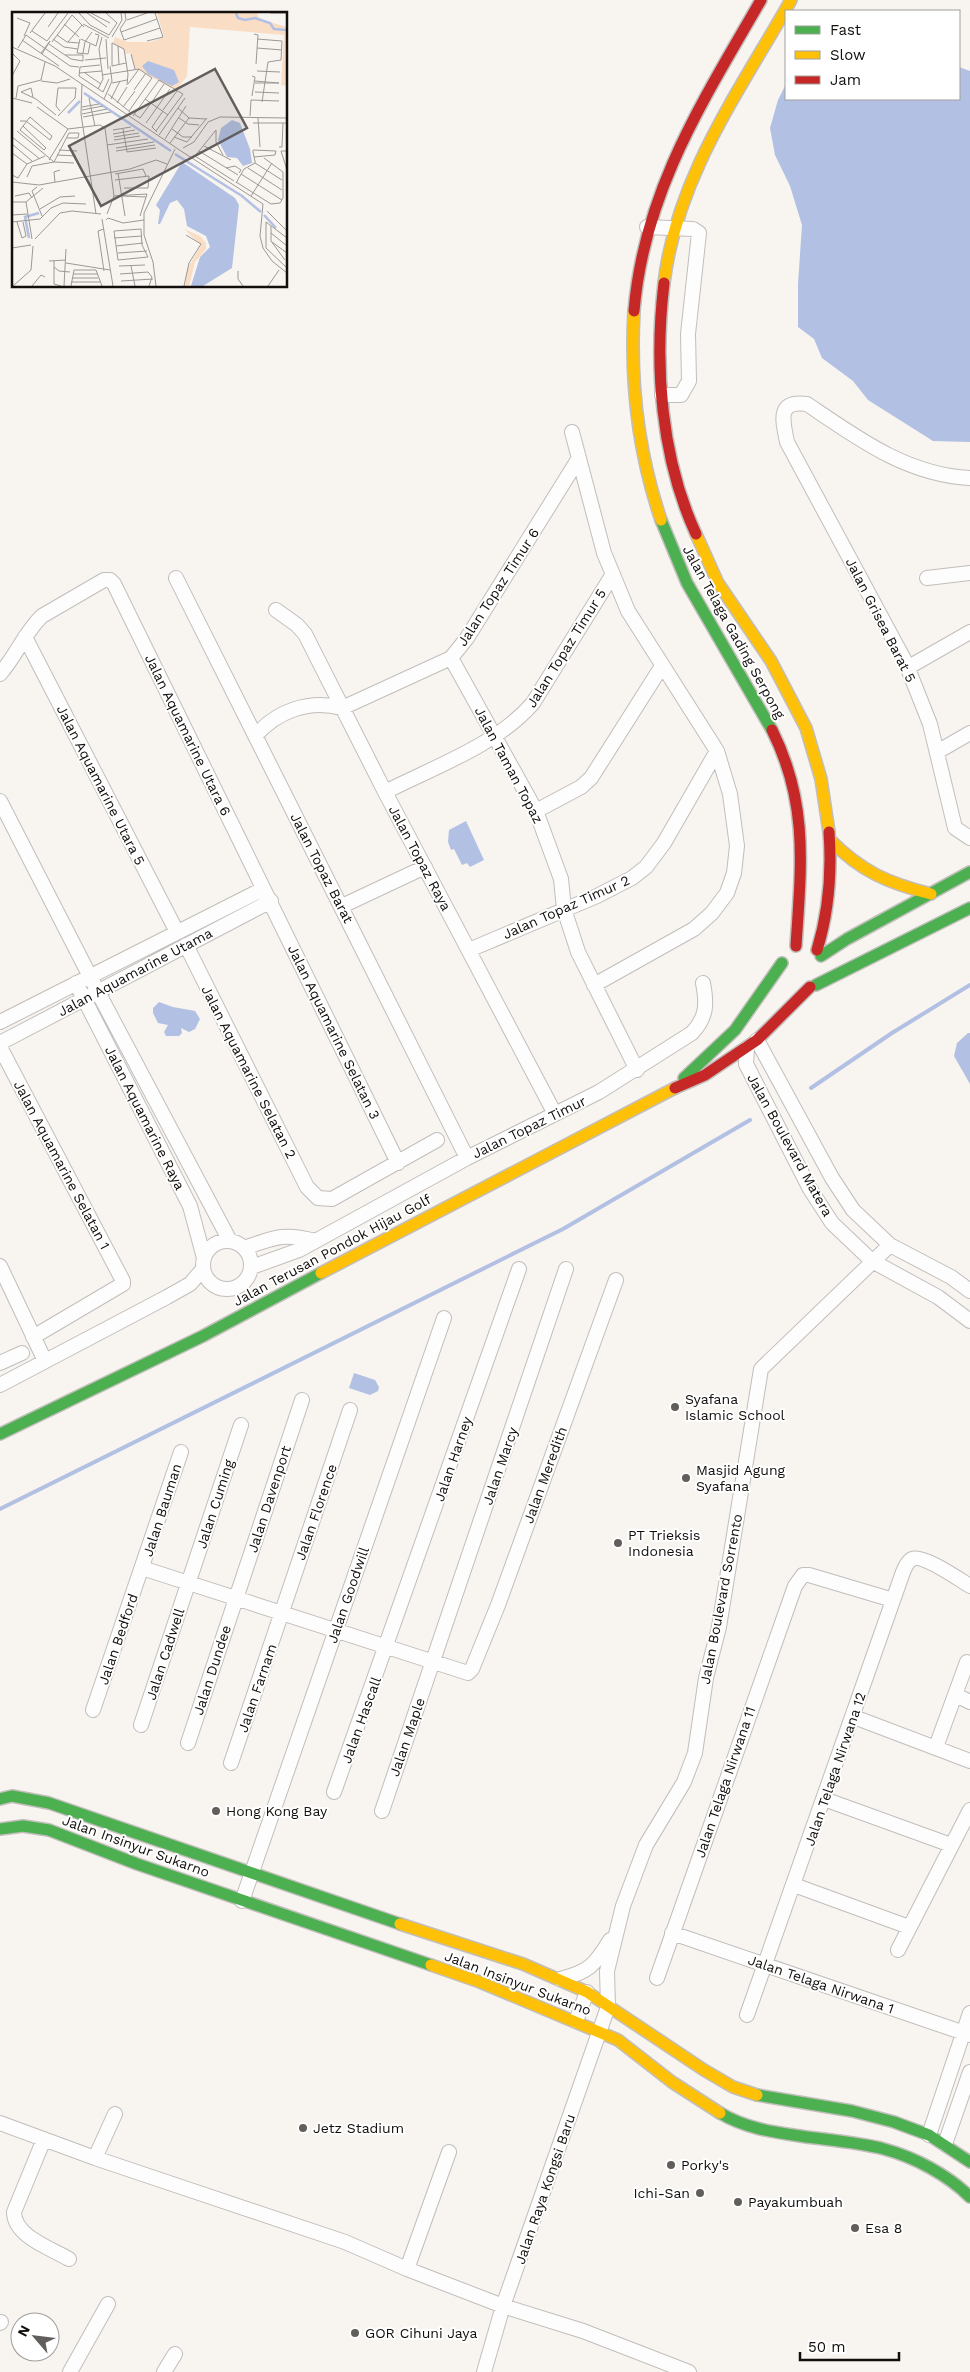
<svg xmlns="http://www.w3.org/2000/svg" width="970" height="2372" viewBox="0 0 970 2372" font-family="'Work Sans',sans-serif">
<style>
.water{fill:#b2c0e3}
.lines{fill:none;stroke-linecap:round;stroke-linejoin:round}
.stream{stroke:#b2c0e3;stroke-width:4}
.street-casing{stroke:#c1bebb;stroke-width:16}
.fast-casing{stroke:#c1bebb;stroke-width:14}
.slow-casing{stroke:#c1bebb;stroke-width:14}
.jam-casing{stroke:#c1bebb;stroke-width:14}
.street{stroke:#fefdfd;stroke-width:14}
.fast{stroke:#4caf50;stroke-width:11}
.slow{stroke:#ffc107;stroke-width:11}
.jam{stroke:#c62828;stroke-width:11}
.poi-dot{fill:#625e5c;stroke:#fff;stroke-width:2}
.labels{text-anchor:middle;stroke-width:4;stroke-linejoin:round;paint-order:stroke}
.street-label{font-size:14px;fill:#110e0c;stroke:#fff}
.poi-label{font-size:14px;fill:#110e0c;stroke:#fff;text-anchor:start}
.inset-river{fill:none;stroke:#b2c0e3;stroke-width:2.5}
.inset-road{fill:none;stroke:#9c9895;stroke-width:1}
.view{fill:#625e5c;fill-opacity:0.15;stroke:#625e5c;stroke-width:2.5}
.inset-edge{fill:none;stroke:#110e0c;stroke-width:2.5}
</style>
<rect width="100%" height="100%" fill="#f8f4f0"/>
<path class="water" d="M959,67L970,71V442L933,441L868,400L853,381L822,358L814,339L798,327V284L802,225L790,186L775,155L770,128L778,100L786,84V99H959Z
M466,821L484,860L470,867L467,863L462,865L454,849L451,850L448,842L449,830Z
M159,1002L173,1007L195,1011L200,1019L195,1029L189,1032L181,1028L182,1033L179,1036H166L164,1032L168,1025L158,1023L153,1013V1008Z
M968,1033H970V1084L954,1056L957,1043Z
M354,1373L375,1380L379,1387L378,1391L370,1395L349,1388Z"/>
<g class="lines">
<path class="stream" d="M811,1088L892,1033L970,985
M0,1509L563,1229L750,1120"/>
<g class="street-casing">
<path id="street" d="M647,227L693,229L699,233L688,334L689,381L681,395H662
M572,432L604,553L628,611L717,751L730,794L737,846L734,873L727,893L712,913L694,929L594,985
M970,478C907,475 857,438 807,404C776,400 783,421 787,442L905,661L930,724L955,828L970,838
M176,578L467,1158
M927,578L970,573
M276,610L297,625L305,634L385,792L555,1114
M25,637L177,932
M451,658L536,811L561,879L564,909L578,952L637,1070
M907,668L970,632
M0,674C16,656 25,632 42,616L104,580H110L114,584L398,1163
M255,736C277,711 309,699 342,708L451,658L467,638L579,458
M937,752L970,733
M385,792C434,767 497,745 533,703L613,574
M0,801L98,992L230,1241
M536,811L581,787L591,778L662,666
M342,906L425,867
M186,945L307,1187L318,1198L332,1199L437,1140
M469,950L597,896L632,878L646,867L664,843L717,751
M76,983L190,1206L204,1258
M0,1022L263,889
M757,1040L832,1178L853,1210L890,1245L951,1277L970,1291
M0,1043L271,901
M0,1047L123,1281V1284L33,1337
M747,1048L746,1064L810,1189L832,1223L872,1261L938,1297L970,1321
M203 1265a24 24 0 1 1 48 0a24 24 0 1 1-48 0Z
M244,1248C273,1238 285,1232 315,1241
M0,1266L45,1361
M252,1267L299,1250L467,1158L599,1092L692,1033C707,1017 707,1004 703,983
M0,1363L22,1353
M0,1385L167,1297L190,1284L203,1269
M142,1568L468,1673L472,1669L498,1605L616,1280
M956,1695L970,1702
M93,1710L181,1452
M854,1717L970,1761
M141,1725L241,1425
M188,1743L302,1400
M936,1747L967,1662
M231,1763L350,1410
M334,1792L519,1269
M824,1799L951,1845
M382,1811L566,1269
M794,1885L909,1927
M242,1901L444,1318
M672,1933L970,2035
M898,1950L970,1810
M657,1978L795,1586L803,1575H809L893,1600
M560,1979C589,1972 595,1965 610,1940
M747,2015L903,1572C905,1567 908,1561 912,1559C923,1554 960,1580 970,1586
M576,2021L587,1992
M0,2123L95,2158L345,2242L407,2269L503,2306L583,2331L689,2372
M929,2135L970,2013
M44,2139L14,2212C14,2236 50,2248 69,2259
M945,2144L970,2072
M95,2158L115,2114
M407,2269L449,2152
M0,2323L1,2322
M70,2372L108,2304
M164,2372L175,2354
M484,2372L503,2306L608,2007L607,1971L623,1906L646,1845L684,1782L695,1753L706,1678L719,1627L761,1369L890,1245"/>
</g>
<g class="fast-casing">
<path id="fast" d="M661,520L687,583L772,730
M821,956L847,939L970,872
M816,985L970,908
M684,1078L735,1030L782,963
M0,1434L203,1336L321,1273
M0,1799L12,1796L49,1803L400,1924
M0,1829L23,1826L49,1830L137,1864L431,1965
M757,2095L852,2111L894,2122L929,2135L970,2162
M720,2113C745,2128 772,2132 800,2136C827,2140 857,2142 884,2149C914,2157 948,2175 970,2197"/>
</g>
<g class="slow-casing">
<path id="slow" d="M664,283C677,176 739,92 791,0
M634,311C630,382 638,452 661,520
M696,534L718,583L771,661L806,728L821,779L829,832
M830,840C862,872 888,883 931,894
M321,1273L675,1088
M400,1924L523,1964L587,1992L704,2070L733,2087L757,2095
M431,1965L480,1982L618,2040L672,2082L720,2113"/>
</g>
<g class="jam-casing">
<path id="jam" d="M664,283C654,366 661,458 696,534
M634,311C644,191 703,101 761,0
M772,730C809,804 801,867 796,946
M817,950C829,911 832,873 829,832
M675,1088L705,1075L757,1040L810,987"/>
</g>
<use href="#street" class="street"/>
<use href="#fast" class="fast"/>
<use href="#slow" class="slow"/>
<use href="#jam" class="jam"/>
</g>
<g class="poi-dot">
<circle cx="675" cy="1407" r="5"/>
<circle cx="686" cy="1478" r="5"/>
<circle cx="618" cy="1543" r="5"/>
<circle cx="216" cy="1811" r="5"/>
<circle cx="303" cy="2128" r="5"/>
<circle cx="671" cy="2165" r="5"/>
<circle cx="700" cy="2193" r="5"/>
<circle cx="738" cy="2202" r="5"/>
<circle cx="855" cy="2228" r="5"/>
<circle cx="355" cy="2333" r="5"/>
</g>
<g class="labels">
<g class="street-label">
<text transform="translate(498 587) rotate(-57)" y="5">Jalan Topaz Timur 6</text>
<text transform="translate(881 620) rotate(63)" y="5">Jalan Grisea Barat 5</text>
<text transform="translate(734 632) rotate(61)" y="5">Jalan Telaga Gading Serpong</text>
<text transform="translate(566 648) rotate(-58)" y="5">Jalan Topaz Timur 5</text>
<text transform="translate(188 735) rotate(64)" y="5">Jalan Aquamarine Utara 6</text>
<text transform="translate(509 765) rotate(62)" y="5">Jalan Taman Topaz</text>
<text transform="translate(101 785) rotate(63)" y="5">Jalan Aquamarine Utara 5</text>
<text transform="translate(420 858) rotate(62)" y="5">Jalan Topaz Raya</text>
<text transform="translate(322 868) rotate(63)" y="5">Jalan Topaz Barat</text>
<text transform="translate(566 907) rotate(-24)" y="5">Jalan Topaz Timur 2</text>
<text transform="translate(135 972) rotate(-28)" y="5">Jalan Aquamarine Utama</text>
<text transform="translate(334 1032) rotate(64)" y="5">Jalan Aquamarine Selatan 3</text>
<text transform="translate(249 1072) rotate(63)" y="5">Jalan Aquamarine Selatan 2</text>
<text transform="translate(145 1118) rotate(63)" y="5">Jalan Aquamarine Raya</text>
<text transform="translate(529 1127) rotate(-26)" y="5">Jalan Topaz Timur</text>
<text transform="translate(790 1145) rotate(61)" y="5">Jalan Boulevard Matera</text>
<text transform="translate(62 1165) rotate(62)" y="5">Jalan Aquamarine Selatan 1</text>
<text transform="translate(332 1250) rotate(-28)" y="5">Jalan Terusan Pondok Hijau Golf</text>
<text transform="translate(453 1459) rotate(-71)" y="5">Jalan Harney</text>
<text transform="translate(500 1466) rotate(-71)" y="5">Jalan Marcy</text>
<text transform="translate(545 1475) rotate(-70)" y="5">Jalan Meredith</text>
<text transform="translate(269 1499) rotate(-72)" y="5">Jalan Davenport</text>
<text transform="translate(215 1504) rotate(-72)" y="5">Jalan Cuming</text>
<text transform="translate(162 1510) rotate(-72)" y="5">Jalan Bauman</text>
<text transform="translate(316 1512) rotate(-71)" y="5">Jalan Florence</text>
<text transform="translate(348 1595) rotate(-71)" y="5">Jalan Goodwill</text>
<text transform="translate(721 1599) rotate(-79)" y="5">Jalan Boulevard Sorrento</text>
<text transform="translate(118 1639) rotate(-71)" y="5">Jalan Bedford</text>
<text transform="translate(165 1654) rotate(-72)" y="5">Jalan Cadwell</text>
<text transform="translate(212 1670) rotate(-72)" y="5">Jalan Dundee</text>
<text transform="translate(257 1688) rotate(-71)" y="5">Jalan Farnam</text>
<text transform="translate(361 1720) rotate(-70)" y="5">Jalan Hascall</text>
<text transform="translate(407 1737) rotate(-71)" y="5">Jalan Maple</text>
<text transform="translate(835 1769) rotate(-71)" y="5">Jalan Telaga Nirwana 12</text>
<text transform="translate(725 1782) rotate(-71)" y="5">Jalan Telaga Nirwana 11</text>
<text transform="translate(136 1846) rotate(20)" y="5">Jalan Insinyur Sukarno</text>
<text transform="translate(518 1983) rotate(21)" y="5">Jalan Insinyur Sukarno</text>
<text transform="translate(821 1984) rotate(19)" y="5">Jalan Telaga Nirwana 1</text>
<text transform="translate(545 2189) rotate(-71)" y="5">Jalan Raya Kongsi Baru</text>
</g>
<g class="poi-label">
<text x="685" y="1404">Syafana<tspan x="685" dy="16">Islamic School</tspan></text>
<text x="696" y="1475">Masjid Agung<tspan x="696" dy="16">Syafana</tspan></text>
<text x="628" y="1540">PT Trieksis<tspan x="628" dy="16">Indonesia</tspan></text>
<text x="226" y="1816">Hong Kong Bay</text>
<text x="313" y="2133">Jetz Stadium</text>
<text x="681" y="2170">Porky's</text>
<text x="690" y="2198" text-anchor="end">Ichi-San</text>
<text x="748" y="2207">Payakumbuah</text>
<text x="865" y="2233">Esa 8</text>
<text x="365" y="2338">GOR Cihuni Jaya</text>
</g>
</g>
<g transform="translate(12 12)">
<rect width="275" height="275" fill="#f8f4f0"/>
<path d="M145,1H245L247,7L275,15V74L269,73L272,23L178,15L175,64L165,77L159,76L123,56L119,41L113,42V38L101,31L103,25L116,30H139L152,25ZM172,217L188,224L194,231V237L183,250L177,274H173L176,256L189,233Z" fill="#f9ddc5"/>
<path d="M136,49L162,58L167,70L160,74L136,62L130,54ZM220,108L228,111L238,137L240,151L231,154L225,146L215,145L206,128L209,116ZM170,150L223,186L227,193L220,256L191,274H179L188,245L198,235L194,224L175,214L172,197L165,188L158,191L148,212H146L148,198L144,193Z" fill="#b2c0e3"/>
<path class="inset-river" d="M224,1L226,6L233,8L243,6L258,11L262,17L275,18M72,81L159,139M56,101L68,89M163,142L230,184L249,200M252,203L264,216M17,226L13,205L27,201"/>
<path class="inset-road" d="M67,1L78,13L97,23L105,11L94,1M75,1L95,15M79,1L98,11M113,1L114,8L108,17L112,28L148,16M258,1H275M5,6L18,11L12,24M115,8L135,1M52,12L67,25M71,12L97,26M36,15L46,1M20,19L35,29L56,1M109,20L145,7M18,21L33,1M242,22L246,23L244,52M45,23L55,30L67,31M100,25L110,8L109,1M41,27L52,35L66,37M68,27L65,41L76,42L78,32M69,27L84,34L87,23L83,22M94,27L96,57M245,27L270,29L269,48M10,28L47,54M135,29L151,25L143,1M40,30L60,3L72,15M56,30L70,13M37,32L47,39L59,47L71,49V43H53M106,34L107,53M0,35L43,54L169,139M6,36L14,23L58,54L67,55M245,36L270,38M0,41L8,49L0,64M29,41L38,29L30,42M71,41L73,30L80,20M119,42L123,57M73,48L94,46M114,51L100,54V31L112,37L116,62L115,73M88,53L68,55L67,64L91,80L97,67M245,59L268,60M67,61L90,59M73,61L89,72M90,63L127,57M240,64L243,65L240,84M29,69L45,71L58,67M243,69L267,71M100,71L115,68M243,71H267M70,72L69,102L84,202M116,72L127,57L140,66L117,99M86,77L91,67L87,37L90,25M122,78L134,61M9,80L24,87L44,103M9,80L19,76L21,85M243,80L267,81M96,82L118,100M0,86L20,91M4,86L6,74L29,68L33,50M77,86L83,114M92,87L100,69L98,54M99,87L108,69M133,87L156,103M140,90L152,72M250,90L256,50L269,48M105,91L115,75M25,95L56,117L88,113L93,116L102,184L95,202M70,95L87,92M111,95L123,79M166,96L177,106L194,107M70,98L91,94M151,98L165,79M70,102L95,97M122,102L128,106L139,91M46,104L63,86L64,76H46L44,94L48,99M121,104L147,68L171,82L144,119M238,104L239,88L267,89M18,105L8,118L32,138L34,136M71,105L99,100M167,106L176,112L187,113M246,106L248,135M8,109H14L38,128L40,124L18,105M134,111L158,77M241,111H275M11,114L34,136M111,117L115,140L144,136M160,117L171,125H180M101,118L119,115M204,118L183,144L222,169M204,118V130L211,143M5,119L42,150L62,151M145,120L140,115L151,99M101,122L123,118M147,123L173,86M0,125L28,147M102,125L127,121M162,125L175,130L195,106M153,127L174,94M102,128L128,124M158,131L177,106M0,132L20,149M95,133L136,127M192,134L219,148M267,135H270L271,111M104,136L142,130M171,136L182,130L196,110L208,105L275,106M47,138L65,139M104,139L143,133M169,139L251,192L248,224L251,236L260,249L275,261M187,139L226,163M275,139H269L275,158M0,141L15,152M45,143L64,144M37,148L56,117M243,151L270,168M214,156L223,154L229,158L227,161M236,156L270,178M106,161L113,204M103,162L131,157L134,164M229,162L270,188M0,163L6,166L15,152L33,144M15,165L20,154L42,150L57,121H67L66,126H55M103,168L137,164L136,176H112M0,170L27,173L118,157L144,148L155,152M43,170L42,160L48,158M224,170L259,192L268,191L271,186V160L252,146M224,171L232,157L243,151V149L242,145L241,140V138L264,139L263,143L242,145M25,175L20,179L30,204M3,184L17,181L20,186M102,184L135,182L128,204M110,184L134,185M239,184L260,151M0,190H14L31,176M14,190L20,227M28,197L48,185L63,184M255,199L275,219M0,203L15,202M90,207L101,274M94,208L96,206L111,211L132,208M0,210L28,207L39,196L51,191L74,192M5,210L10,226L14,224L11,210M259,214V229L273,248M92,217L86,219L92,259M129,217L130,233L136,245L106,248L102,219ZM259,221L275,234M102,226L130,224M275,226L254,210V236L275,256M23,227L48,201L60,199L89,202M260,230L275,241M104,234L131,231M0,236L19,233M106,241L135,239M37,249L54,248M42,249V255L47,259L58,260M54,251L98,258M107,254L133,253M119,254L123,274M42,255V272L49,274M226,259V267L231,274M61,262H86M108,262L136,260L140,265L137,274M60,266H86M109,269L141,267M59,270H88M1,274L19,258L21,234M20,274L29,263L33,265M52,274L54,237M59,274L62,258H84L90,274M144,274L141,250L132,223V201L163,137M172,274L177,251L189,232L174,223M256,274L267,258"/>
<path class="view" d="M203,57L235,116L89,194L57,134Z"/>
<rect width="275" height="275" class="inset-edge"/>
</g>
<rect x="785" y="10" width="175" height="90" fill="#ffffff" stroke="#a09f9e"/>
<rect x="795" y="26" width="25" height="8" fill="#4caf50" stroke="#a09f9e"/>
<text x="830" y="35" font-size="15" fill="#110e0c">Fast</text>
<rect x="795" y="51" width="25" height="8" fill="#ffc107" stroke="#a09f9e"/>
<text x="830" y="60" font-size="15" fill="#110e0c">Slow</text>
<rect x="795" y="76" width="25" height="8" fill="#c62828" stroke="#a09f9e"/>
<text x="830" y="85" font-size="15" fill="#110e0c">Jam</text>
<g transform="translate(35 2337) rotate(298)"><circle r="24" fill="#ffffff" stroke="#a09f9e"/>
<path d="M0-4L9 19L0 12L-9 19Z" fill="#625e5c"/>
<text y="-8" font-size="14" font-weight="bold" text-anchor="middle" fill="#110e0c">N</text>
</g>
<path d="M800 2352v8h99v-8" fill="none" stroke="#110e0c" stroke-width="2.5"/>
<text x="808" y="2352" font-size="15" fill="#110e0c" stroke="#ffffff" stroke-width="4" paint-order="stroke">50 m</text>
</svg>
